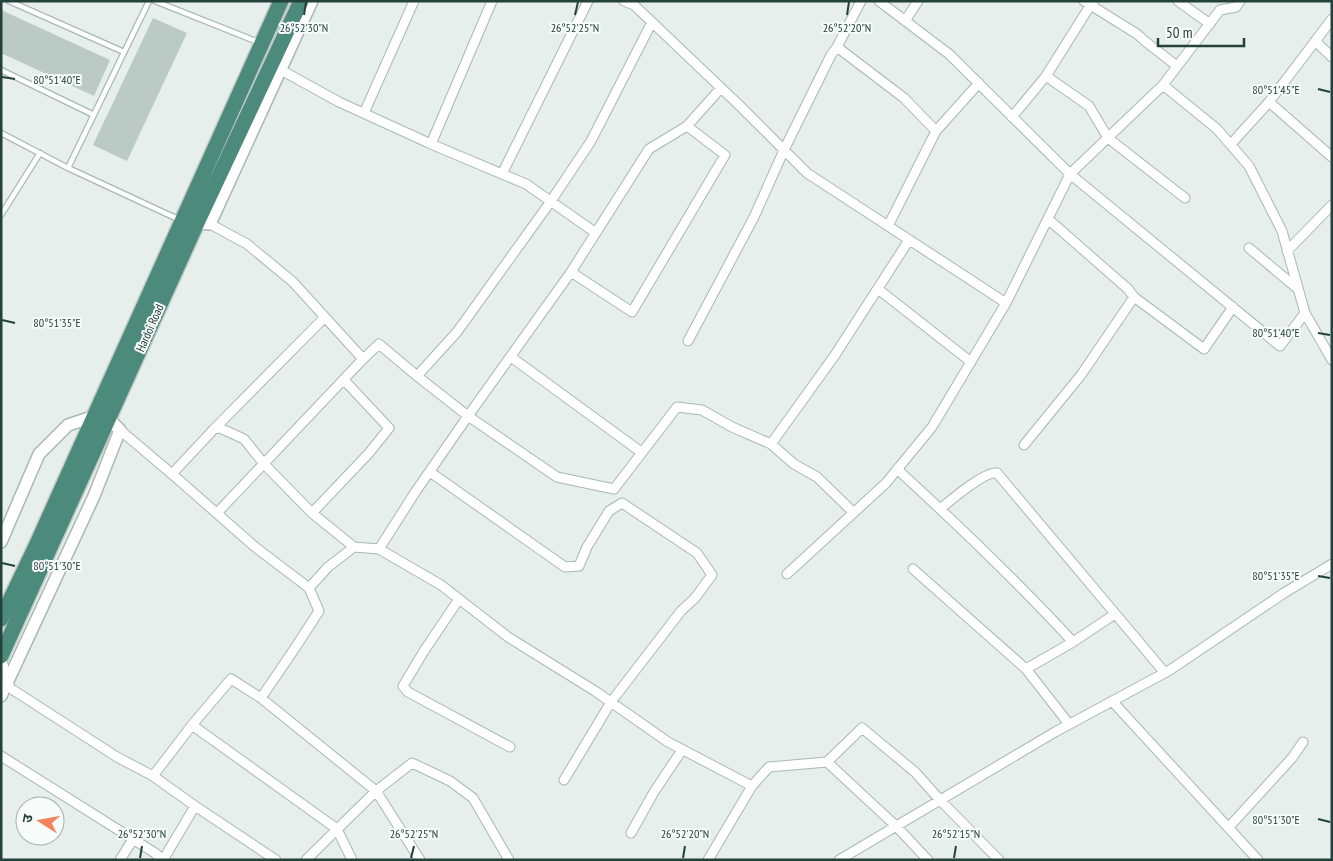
<svg xmlns="http://www.w3.org/2000/svg" width="1333" height="861" viewBox="0 0 1333 861" font-family="'PT Sans Narrow','Noto Sans Devanagari',sans-serif">
<style>
.building{fill:#bbcac4}
.lines{fill:none;stroke-linecap:round;stroke-linejoin:round}
.service-casing{stroke:#a8b8b2;stroke-width:7}
.minor-casing{stroke:#a8b8b2;stroke-width:11}
.tertiary-casing{stroke:#a8b8b2;stroke-width:14}
.trunk-casing{stroke:#c2cac8;stroke-width:18}
.service{stroke:#fff;stroke-width:4.5}
.minor{stroke:#fff;stroke-width:9}
.tertiary{stroke:#fff;stroke-width:11}
.trunk{stroke:#4c8a7c;stroke-width:15}
.ticks{fill:none;stroke:#24423a;stroke-width:2}
.labels{text-anchor:middle;stroke-width:4;stroke-linejoin:round;paint-order:stroke}
.street-label{font-size:12px;fill:#24423a;stroke:#f7fbf9}
.ticks-label{font-size:12px;text-anchor:middle;fill:#24423a;stroke:#f7fbf9;stroke-width:4;stroke-linejoin:round;paint-order:stroke}
</style>
<rect width="100%" height="100%" fill="#e6efeb"/>
<path class="building" d="M1,10L110,60L94,96L1,53Z
M153,18L187,33L127,161L93,145Z"/>
<g class="lines">
<g class="service-casing">
<path id="service" d="M9,1L124,52
M155,1L258,42
M1,70L94,115
M1,133L68,168L180,220
M68,168L149,1
M1,215L40,153"/>
</g>
<g class="minor-casing">
<path id="minor" d="M624,1L634,5L739,105L807,173L1006,303L1070,174L1163,85
M879,1L949,54L1070,174L1280,346L1305,313
M1084,1L1137,34L1146,42L1177,66
M1178,1L1210,24
M1240,1L1236,7L1220,10L1163,85L1217,129L1249,166L1282,231L1305,313L1332,360
M905,21L918,1
M1315,41L1332,57
M837,47L904,98L936,131
M281,70L339,102L431,144L526,184L596,233
M1046,76L1089,106L1108,138L1185,198
M721,88L687,126L649,149L571,272L468,416L416,491L379,549L441,585L508,637L595,691L668,742L752,786L769,767L827,762L896,826L928,860
M1269,102L1332,157
M364,113L414,1
M1012,117L1046,76L1093,1
M431,144L492,1
M1231,144L1269,102L1332,19
M502,174L588,1
M1048,219L1128,289L1134,297L1204,349L1233,307
M210,224L247,244L293,282L363,359L379,344L417,376L468,416L557,477L614,489L677,407L702,410L732,427L771,444L794,464L817,477L853,512
M888,226L936,131L979,83
M1249,248L1298,289
M1287,251L1332,205
M571,272L632,312L725,155L687,126
M878,289L971,362
M688,341L754,217L784,150L831,55L837,47L861,1
M511,357L641,452
M417,376L457,332L551,201L591,141L652,22
M214,429L325,317
M120,430L172,474L254,546L309,588L328,567L354,547L379,549
M771,444L835,355L909,240
M1024,445L1081,375L1134,297
M897,469C958,525 1017,581 1073,642L1115,614
M430,472L565,567L579,566L587,547L609,511L622,503L697,553L712,575L695,598L681,611L611,702L564,780
M172,474L214,429L220,428L244,439L264,464L312,513L354,547
M940,509C951,500 985,471 997,473L1165,673
M217,513L363,359
M312,513L369,453L389,428L344,380
M913,569L1026,669
M787,574L886,483L932,427L1006,303
M309,588L319,611L295,648L261,698L231,679L192,725L337,829L352,860
M459,599L424,651L403,686L408,692L510,747
M1,658L10,688L117,757L153,776
M261,698L376,791L412,763L450,781L473,798L509,860
M1112,701L1258,860
M1069,724L1026,669L1073,642
M1,756L155,853L163,860
M827,762L862,728L915,772L940,800L999,860
M195,806L276,860
M1229,827L1292,758L1303,742
M631,833L654,792L682,750
M120,860L133,839
M163,860L195,806L153,776L192,725
M306,860L376,791L420,860
M708,860L752,786
M839,860L1055,732L1170,670L1284,593L1332,564"/>
</g>
<g class="tertiary-casing">
<path id="tertiary" d="M197,223L210,224L312,1
M1,542L39,454L68,425L95,416
M1,696L94,496L120,430L109,419"/>
</g>
<g class="trunk-casing">
<path id="trunk" d="M1,619L36,546L281,1
M1,656L197,223L301,1"/>
</g>
<use href="#service" class="service"/>
<use href="#minor" class="minor"/>
<use href="#tertiary" class="tertiary"/>
<use href="#trunk" class="trunk"/>
</g>
<path class="ticks" d="M304,15L306,2M575,15L578,2M847,15L849,2M2,77L15,79M1318,89L1330,92M2,320L15,323M1318,333L1330,335M2,563L15,566M1318,576L1330,578M1318,819L1330,822M140,858L142,846M411,858L414,846M683,858L685,846M954,858L956,846"/>
<g class="labels">
<g class="street-label">
<text transform="translate(150 328) rotate(-66)" y="4">Hardoi Road</text>
</g>
</g>
<g class="ticks-label">
<text x="304" y="32">26°52'30"N</text>
<text x="575" y="32">26°52'25"N</text>
<text x="847" y="32">26°52'20"N</text>
<text x="57" y="84">80°51'40"E</text>
<text x="1276" y="94">80°51'45"E</text>
<text x="57" y="327">80°51'35"E</text>
<text x="1276" y="337">80°51'40"E</text>
<text x="57" y="570">80°51'30"E</text>
<text x="1276" y="580">80°51'35"E</text>
<text x="1276" y="824">80°51'30"E</text>
<text x="142" y="838">26°52'30"N</text>
<text x="414" y="838">26°52'25"N</text>
<text x="685" y="838">26°52'20"N</text>
<text x="956" y="838">26°52'15"N</text>
</g>
<rect width="1333" height="861" fill="none" stroke="#24423a" stroke-width="5"/>
<g transform="translate(40 821) rotate(281)"><circle r="24" fill="#f7fbf9" stroke="#a3b1ad"/>
<path d="M0-4L9 19L0 12L-9 19Z" fill="#f4845f"/>
<text y="-8" font-size="14" font-weight="bold" text-anchor="middle" fill="#24423a">उ</text>
</g>
<path d="M1158 38v8h86v-8" fill="none" stroke="#24423a" stroke-width="2.5"/>
<text x="1166" y="38" font-size="15" fill="#24423a" stroke="#f7fbf9" stroke-width="4" paint-order="stroke">50 m</text>
</svg>
